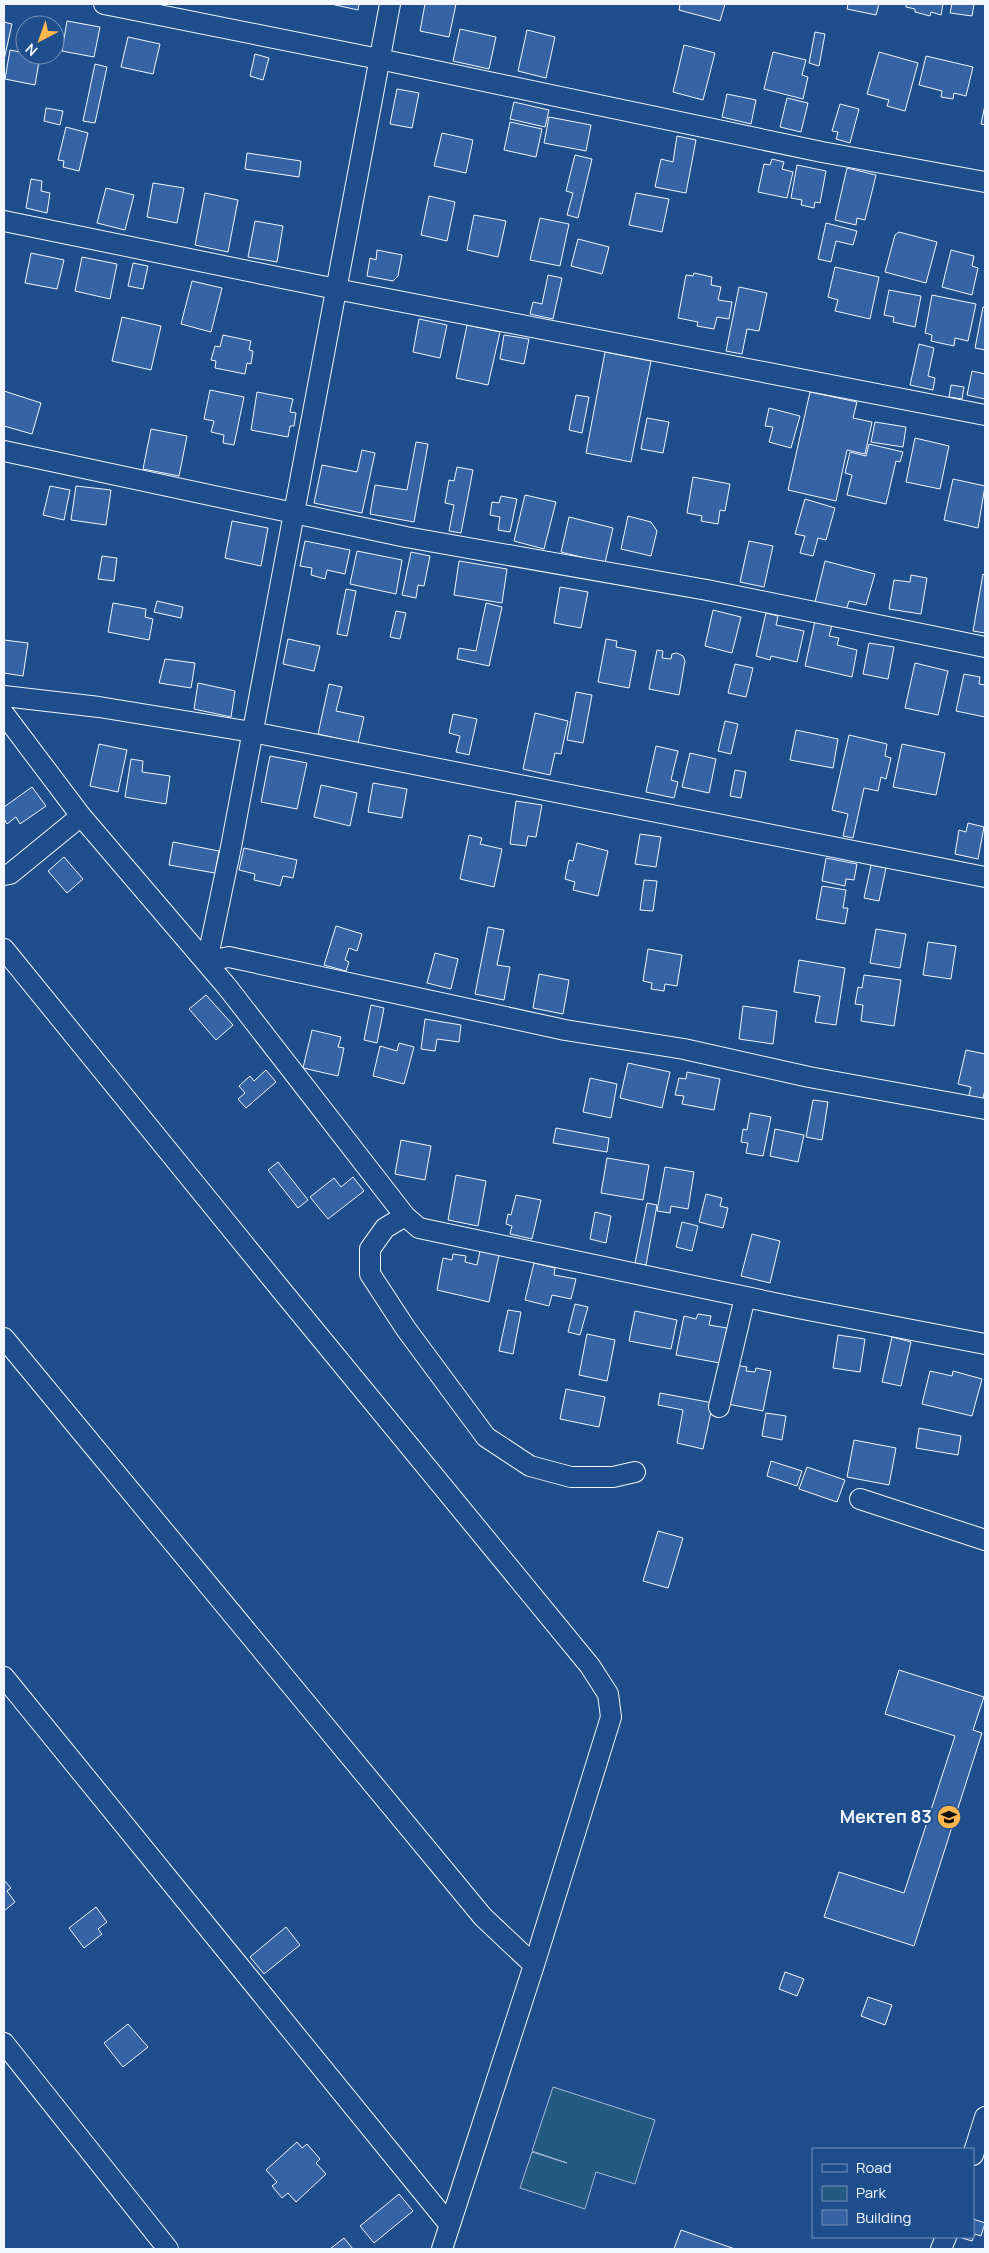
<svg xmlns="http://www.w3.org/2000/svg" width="989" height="2253" viewBox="0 0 989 2253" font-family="Manrope,sans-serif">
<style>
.green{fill:#245a82;stroke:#a8bbd7}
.building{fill:#3563a3;stroke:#f2f6ff}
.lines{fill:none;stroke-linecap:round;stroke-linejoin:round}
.minor-casing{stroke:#f2f6ff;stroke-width:22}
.minor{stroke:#1f4e8c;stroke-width:20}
.labels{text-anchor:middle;stroke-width:4;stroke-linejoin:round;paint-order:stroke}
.poi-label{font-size:18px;font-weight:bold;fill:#f2f6ff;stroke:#1f4e8c;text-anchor:end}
</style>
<rect width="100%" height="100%" fill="#1f4e8c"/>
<path class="green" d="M553,2087L655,2120L635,2184L596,2172L585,2209L520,2188L532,2152L567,2163L532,2151Z"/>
<path class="building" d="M331,4H359L358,10Z
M425,4H456L449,37L420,31Z
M680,4H725L720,21L679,10Z
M848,4H879L876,15L847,9Z
M906,4H943L941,15L931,12L930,16L915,12V9L906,7Z
M952,4H974L972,16L950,13Z
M67,21L100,27L94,57L62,51Z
M4,22L12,24L4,60Z
M460,29L496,37L489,69L453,61Z
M527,30L555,37L546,78L518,71Z
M815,32L825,34L819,66L809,63Z
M128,37L160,44L153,74L121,67Z
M684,45L715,53L703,100L673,92Z
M10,50L25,53V55L40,56L35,85L5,79Z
M773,52L806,60L802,75L808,77L803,99L764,89Z
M879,52L918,63L905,111L887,106L889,100L867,94Z
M255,54L269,58L263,80L250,76Z
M926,56L973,67L966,96L954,93L953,99L941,97L942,91L919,85Z
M95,64L107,67L95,123L83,121Z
M397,89L419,93L412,128L390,124Z
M727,94L756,100L751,124L722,117Z
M787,98L808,103L801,132L780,127Z
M514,102L549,110L545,127L510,119Z
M840,104L859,109L850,143L836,139L838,132L832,131Z
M985,105V125L981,124Z
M46,108L63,111L60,125L44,121Z
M549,117L591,125L586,151L544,143Z
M510,122L542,129L536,157L504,150Z
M66,127L88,133L79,171L63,167L64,161L58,160Z
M442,133L473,140L466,173L434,166Z
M677,136L696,140L686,193L655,187L661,159L673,162Z
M247,153L301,161L299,177L245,169Z
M575,155L592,159L578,218L567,215L573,193L566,191Z
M772,159L784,162L782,169L793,172L787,198L758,192L764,164L770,165Z
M797,165L826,171L820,203L815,202L814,208L801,205L802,200L791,198Z
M847,168L876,175L865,220L857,218L856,225L835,220Z
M31,179L42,181L41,191L50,193L47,213L26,208Z
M153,183L184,188L177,223L147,217Z
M106,188L134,195L125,230L97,223Z
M205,193L238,200L228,252L195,245Z
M636,193L669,199L662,232L629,225Z
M429,196L455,202L447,241L421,235Z
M474,215L506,221L498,257L467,250Z
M540,218L569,224L560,266L530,260Z
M255,221L283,226L277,262L248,257Z
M826,223L857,231L853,245L836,241L831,262L818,259Z
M899,232L937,242L926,283L885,272L895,235Z
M578,239L609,247L602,274L571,266Z
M377,250L402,255L398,276L393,281L367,276L370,258L376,260Z
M951,250L974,256L972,266L978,268L972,295L942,287Z
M31,253L64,260L57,289L25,283Z
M82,257L117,264L110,299L75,291Z
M133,263L148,266L143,289L128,286Z
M835,267L879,277L870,319L835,311L838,300L828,297Z
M694,273L712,277L711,285L721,287L718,300L732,302L729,319L717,317L714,329L697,326L698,322L678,318L686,275L693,276Z
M548,275L562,278L553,319L530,314L533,302L542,304Z
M192,281L222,288L211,332L181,324Z
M739,287L767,293L759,331L747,329L742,354L726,351Z
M889,290L921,296L915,327L893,322L894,317L884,315Z
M932,295L976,304L968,341L955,338L954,346L931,341L932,335L925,333Z
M983,307H985V350L975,348Z
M122,317L161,326L151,370L112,361Z
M419,319L447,325L440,358L413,352Z
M467,325L500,332L488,385L456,378Z
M223,335L251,341L249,350L253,351L251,364L247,363L245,374L215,368L216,361L211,360L215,346L220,347Z
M504,335L529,339L524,364L500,359Z
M919,344L934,348L928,376L935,378L933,390L910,385Z
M605,352L651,361L631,462L586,453Z
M972,371L985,374V399L967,395Z
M951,385L964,387L962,399L949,397Z
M210,390L244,397L234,445L223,443L224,435L211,432L214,421L204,419Z
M4,391L41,403L32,434L4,426Z
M257,392L293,399L290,412L296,413L294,426H290L288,437L251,430Z
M810,392L857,402L853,418L872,422L865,454L847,450L836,501L788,490Z
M576,395L589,397L582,433L569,430Z
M769,408L800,416L791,448L769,442L773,427L765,426Z
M647,418L669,422L663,453L641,449Z
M875,422L906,427L903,447L871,442Z
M151,429L187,436L179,476L143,469Z
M915,438L949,446L940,489L906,482Z
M416,442L428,444L414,522L370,514L375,485L407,490Z
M869,444L903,452L900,462L896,461L886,504L847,495L852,475L845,473L850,452L866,456Z
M362,450L375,453L362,513L314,503L322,465L357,472Z
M457,467L473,470L461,533L449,531L454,505L445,503L449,480L454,481Z
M693,477L730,484L725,511L720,510L718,524L701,521L702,516L687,513Z
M953,479L985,486L978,528L944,520Z
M50,486L70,490L64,520L43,515Z
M76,486L111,490L106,525L71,520Z
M525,495L556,502L544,549L514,541Z
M501,496L517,499L510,532L498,530L500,517L490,515L492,502L499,503Z
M805,499L835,508L826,540L818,538L813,556L800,553L805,536L795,534Z
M628,516L651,522L657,531L651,556L621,549Z
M569,517L613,528L605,563L561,552Z
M232,521L268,528L261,566L225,558Z
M305,541L350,550L345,574L327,570L325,579L311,575L312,568L300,566Z
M749,541L773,546L764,587L740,582Z
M357,551L402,560L396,594L350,584Z
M411,552L430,556L424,586L418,585L416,598L402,595Z
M102,556L117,558L114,581L98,579Z
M459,561L507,569L502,603L454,595Z
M825,561L875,574L866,605L849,601L846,611L815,602Z
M983,574L985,575V633L973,631Z
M911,575L927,578L921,614L889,609L894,580L910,582Z
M560,587L588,592L581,628L554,623Z
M346,589L356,591L347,636L337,634Z
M157,601L183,607L181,618L154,612Z
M113,603L146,609L145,617L153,619L149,640L108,632Z
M486,603L502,607L489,666L457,659L459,648L476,651Z
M713,610L741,617L732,653L705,646Z
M396,611L406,613L400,639L390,637Z
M766,613L778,616L776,625L804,631L797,662L771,656L770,660L756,656Z
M815,621L832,625L829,636L839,638L837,645L857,650L852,677L805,666Z
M288,639L320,646L314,671L283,664Z
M606,639L617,641L616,647L636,651L629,688L598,682Z
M4,640L28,643L23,676L4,673Z
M869,643L894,647L888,679L863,674Z
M657,650L663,651L662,658L671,659L672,654L677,653L683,656L685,661L679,695L649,689Z
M165,659L195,663L191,688L159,683Z
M915,663L948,671L938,715L905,708Z
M735,664L753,668L746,697L728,693Z
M964,674L980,677L979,684L985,685V717L956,711Z
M198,683L235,691L231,717L194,709Z
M329,684L342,687L336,711L364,717L358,743L318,734Z
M576,692L592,695L583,743L567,740Z
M535,713L568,721L561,754L555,753L550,775L523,769Z
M453,714L477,719L469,755L456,752L460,736L449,733Z
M725,721L738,724L731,754L718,751Z
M796,730L838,739L833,768L790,760Z
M849,735L887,744L885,756L891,758L886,779L881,777L878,791L864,788L853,838L843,836L848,814L832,810Z
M99,744L127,750L118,792L90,786Z
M902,744L945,753L936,795L893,787Z
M656,746L678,751L671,780L678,782L674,798L646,792Z
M690,753L716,759L709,793L682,787Z
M270,756L307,763L297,809L261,802Z
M131,759L143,761L142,772L170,776L166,804L125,797Z
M735,770L746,772L741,798L730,796Z
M373,783L407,789L402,818L368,812Z
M321,785L357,793L350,826L314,817Z
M32,787L46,806L20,824L16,817L7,824L4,819V807Z
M516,801L542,805L536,837L528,836L526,846L510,844Z
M968,823L984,827L978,859L955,854L959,830L966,832Z
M640,834L661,837L656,867L635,864Z
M469,835L482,838L480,844L502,849L494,887L460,879Z
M173,842L219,851L215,873L169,865Z
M577,843L608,851L598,896L573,890L575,882L565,879L569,860L573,861Z
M244,848L297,860L293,878L283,876L280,886L254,880L255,874L239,870Z
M64,857L83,879L67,893L48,871Z
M826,858L857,864L854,880L846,879L845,886L822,881Z
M871,865L886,868L879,901L864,898Z
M644,880L657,881L653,911L640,910Z
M822,886L846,890L843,908H848L845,924L816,919Z
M336,926L362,934L357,951L349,948L345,960L349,962L346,971L324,965Z
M488,927L504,930L497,965L510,967L504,1000L475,994Z
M876,929L906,934L900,968L870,963Z
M928,942L956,946L951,979L923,975Z
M648,949L682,955L677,986L665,984L664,991L651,989L652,983L643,981Z
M435,953L458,959L451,989L427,983Z
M799,960L845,968L836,1025L815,1022L820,996L794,992Z
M539,974L569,980L563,1014L533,1008Z
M864,975L901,980L894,1026L861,1021L863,1005L855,1004L858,987L862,988Z
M206,995L233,1025L216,1040L189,1009Z
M371,1005L384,1008L377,1043L364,1040Z
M743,1006L777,1011L773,1044L739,1039Z
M425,1019L461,1025L459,1042L437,1039L435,1051L421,1049Z
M312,1030L341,1037L338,1047L344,1048L338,1076L303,1068Z
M399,1043L414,1047L404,1084L373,1076L380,1046L397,1051Z
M966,1050L985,1054V1090L982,1102L968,1099L971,1087L958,1084Z
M628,1063L670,1072L662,1108L620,1098Z
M266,1070L276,1082L246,1108L238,1099L245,1093L239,1086L250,1076L254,1081Z
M687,1072L720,1079L714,1110L682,1104L684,1096L675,1095L679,1078L686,1079Z
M590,1078L617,1084L611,1118L583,1112Z
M813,1100L828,1102L822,1140L806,1137Z
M750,1113L771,1117L763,1156L746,1153L748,1143L741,1142L743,1129L747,1130Z
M556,1128L609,1138L607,1152L553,1143Z
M775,1129L804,1135L798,1162L770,1156Z
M401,1140L431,1146L425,1180L395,1174Z
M607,1158L649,1165L643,1200L601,1193Z
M278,1162L308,1200L298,1208L268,1170Z
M665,1167L694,1172L688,1209L671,1206L670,1213L657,1211Z
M456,1175L486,1181L478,1226L448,1220Z
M353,1177L364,1191L328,1219L310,1197L334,1178L341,1187Z
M706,1194L722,1198L720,1206L728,1208L723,1228L699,1222Z
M516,1195L541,1200L532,1239L510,1234L512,1226L506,1224L508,1214L511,1215Z
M647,1203L657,1205L646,1265L635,1263Z
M595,1212L611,1216L606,1243L590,1239Z
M682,1222L698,1226L692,1251L676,1247Z
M752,1234L780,1241L770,1283L741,1276Z
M480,1251L499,1255L489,1302L437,1290L443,1258L452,1260L453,1254L466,1256L465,1262L477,1265Z
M534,1263L555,1268L554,1275L576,1279L571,1299L552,1295L549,1306L525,1300Z
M575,1304L588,1307L580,1335L568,1332Z
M508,1310L521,1312L513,1354L499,1351Z
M635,1311L677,1320L671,1349L629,1341Z
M698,1314L711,1316L709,1325L727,1328L720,1363L676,1355L684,1316L696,1319Z
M587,1334L615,1340L607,1381L579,1375Z
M838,1335L865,1339L860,1372L833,1368Z
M892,1337L911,1342L901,1386L882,1382Z
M735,1365L747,1367L746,1371L755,1372L756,1368L771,1371L763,1411L728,1404Z
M930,1371L952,1376L953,1371L982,1379L972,1416L922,1404Z
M566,1389L605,1397L599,1427L560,1419Z
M660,1393L713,1403L703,1449L677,1443L683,1410L658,1405Z
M766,1413L786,1416L782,1440L762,1436Z
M919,1428L961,1436L958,1455L916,1448Z
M854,1440L896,1448L889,1485L847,1477Z
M771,1461L802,1471L797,1486L767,1476Z
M807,1467L845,1480L837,1502L799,1489Z
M658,1531L683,1538L668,1588L643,1581Z
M899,1670L984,1697L973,1730L982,1733L914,1946L824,1917L839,1872L904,1893L955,1736L885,1714Z
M4,1880L11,1888L7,1891L15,1902L4,1911Z
M96,1907L107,1922L98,1929L102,1934L84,1948L69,1928Z
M286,1927L300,1945L264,1974L250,1957Z
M785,1972L804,1979L797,1996L779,1989Z
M868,1997L892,2005L885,2025L861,2016Z
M128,2024L148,2047L123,2067L104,2043Z
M297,2142L302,2148L307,2144L320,2159L316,2163L326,2174L296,2202L288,2193L282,2198L272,2186L277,2182L266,2170Z
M399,2194L413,2211L374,2243L360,2226Z
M973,2219L985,2223L981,2236L975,2234L972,2241L962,2238L973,2237Z
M681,2230L735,2249H674Z
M344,2238L353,2249H330Z"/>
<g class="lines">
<g class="minor-casing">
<path id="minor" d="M104,4L379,59L822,152L985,182
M4,221L336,289L985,415
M4,451L406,537L707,590L985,647
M4,696L99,707L252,732L985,877
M4,714L81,816L228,988L405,1216L419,1228L798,1308L985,1344
M4,875L10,874L81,816
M4,949L278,1286L590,1666L608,1694L611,1717L534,1965L442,2249
M207,961L231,847L390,4
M207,961L229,957L565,1030L684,1049L809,1077L985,1109
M405,1216L385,1228L370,1249V1274L406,1329L486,1437L530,1466L571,1477H613L635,1472
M4,1338L483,1917L534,1965
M719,1407L745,1297
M860,1499L985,1540
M4,1677L449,2224
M4,2043L168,2249
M973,2155L985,2117
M941,2249L946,2237"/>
</g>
<use href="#minor" class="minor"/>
</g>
<defs>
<g id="school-disc" transform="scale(1.25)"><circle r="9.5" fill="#ffb74d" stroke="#1f4e8c"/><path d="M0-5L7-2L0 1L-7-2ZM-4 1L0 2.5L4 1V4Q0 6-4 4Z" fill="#111"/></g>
</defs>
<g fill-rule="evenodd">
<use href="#school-disc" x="949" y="1817"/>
</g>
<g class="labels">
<g class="poi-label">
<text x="932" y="1823">Мектеп 83</text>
</g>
</g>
<rect width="989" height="2253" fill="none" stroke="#f2f6ff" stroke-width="10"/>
<rect x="812" y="2148" width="162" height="90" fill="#1f4e8c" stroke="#7391ba"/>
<rect x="822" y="2164" width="25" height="8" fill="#1f4e8c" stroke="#7391ba"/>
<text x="856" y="2173" font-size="15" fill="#f2f6ff">Road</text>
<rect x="822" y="2186" width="25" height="15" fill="#245a82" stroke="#7391ba"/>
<text x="856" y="2198" font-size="15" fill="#f2f6ff">Park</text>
<rect x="822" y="2210" width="25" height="15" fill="#3563a3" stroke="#7391ba"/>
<text x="856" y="2223" font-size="15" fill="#f2f6ff">Building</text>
<g transform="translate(40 40) rotate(221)"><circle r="24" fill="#1f4e8c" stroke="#7391ba"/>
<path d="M0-4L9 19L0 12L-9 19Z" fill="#ffb74d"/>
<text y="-8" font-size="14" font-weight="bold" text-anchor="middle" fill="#f2f6ff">N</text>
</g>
</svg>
